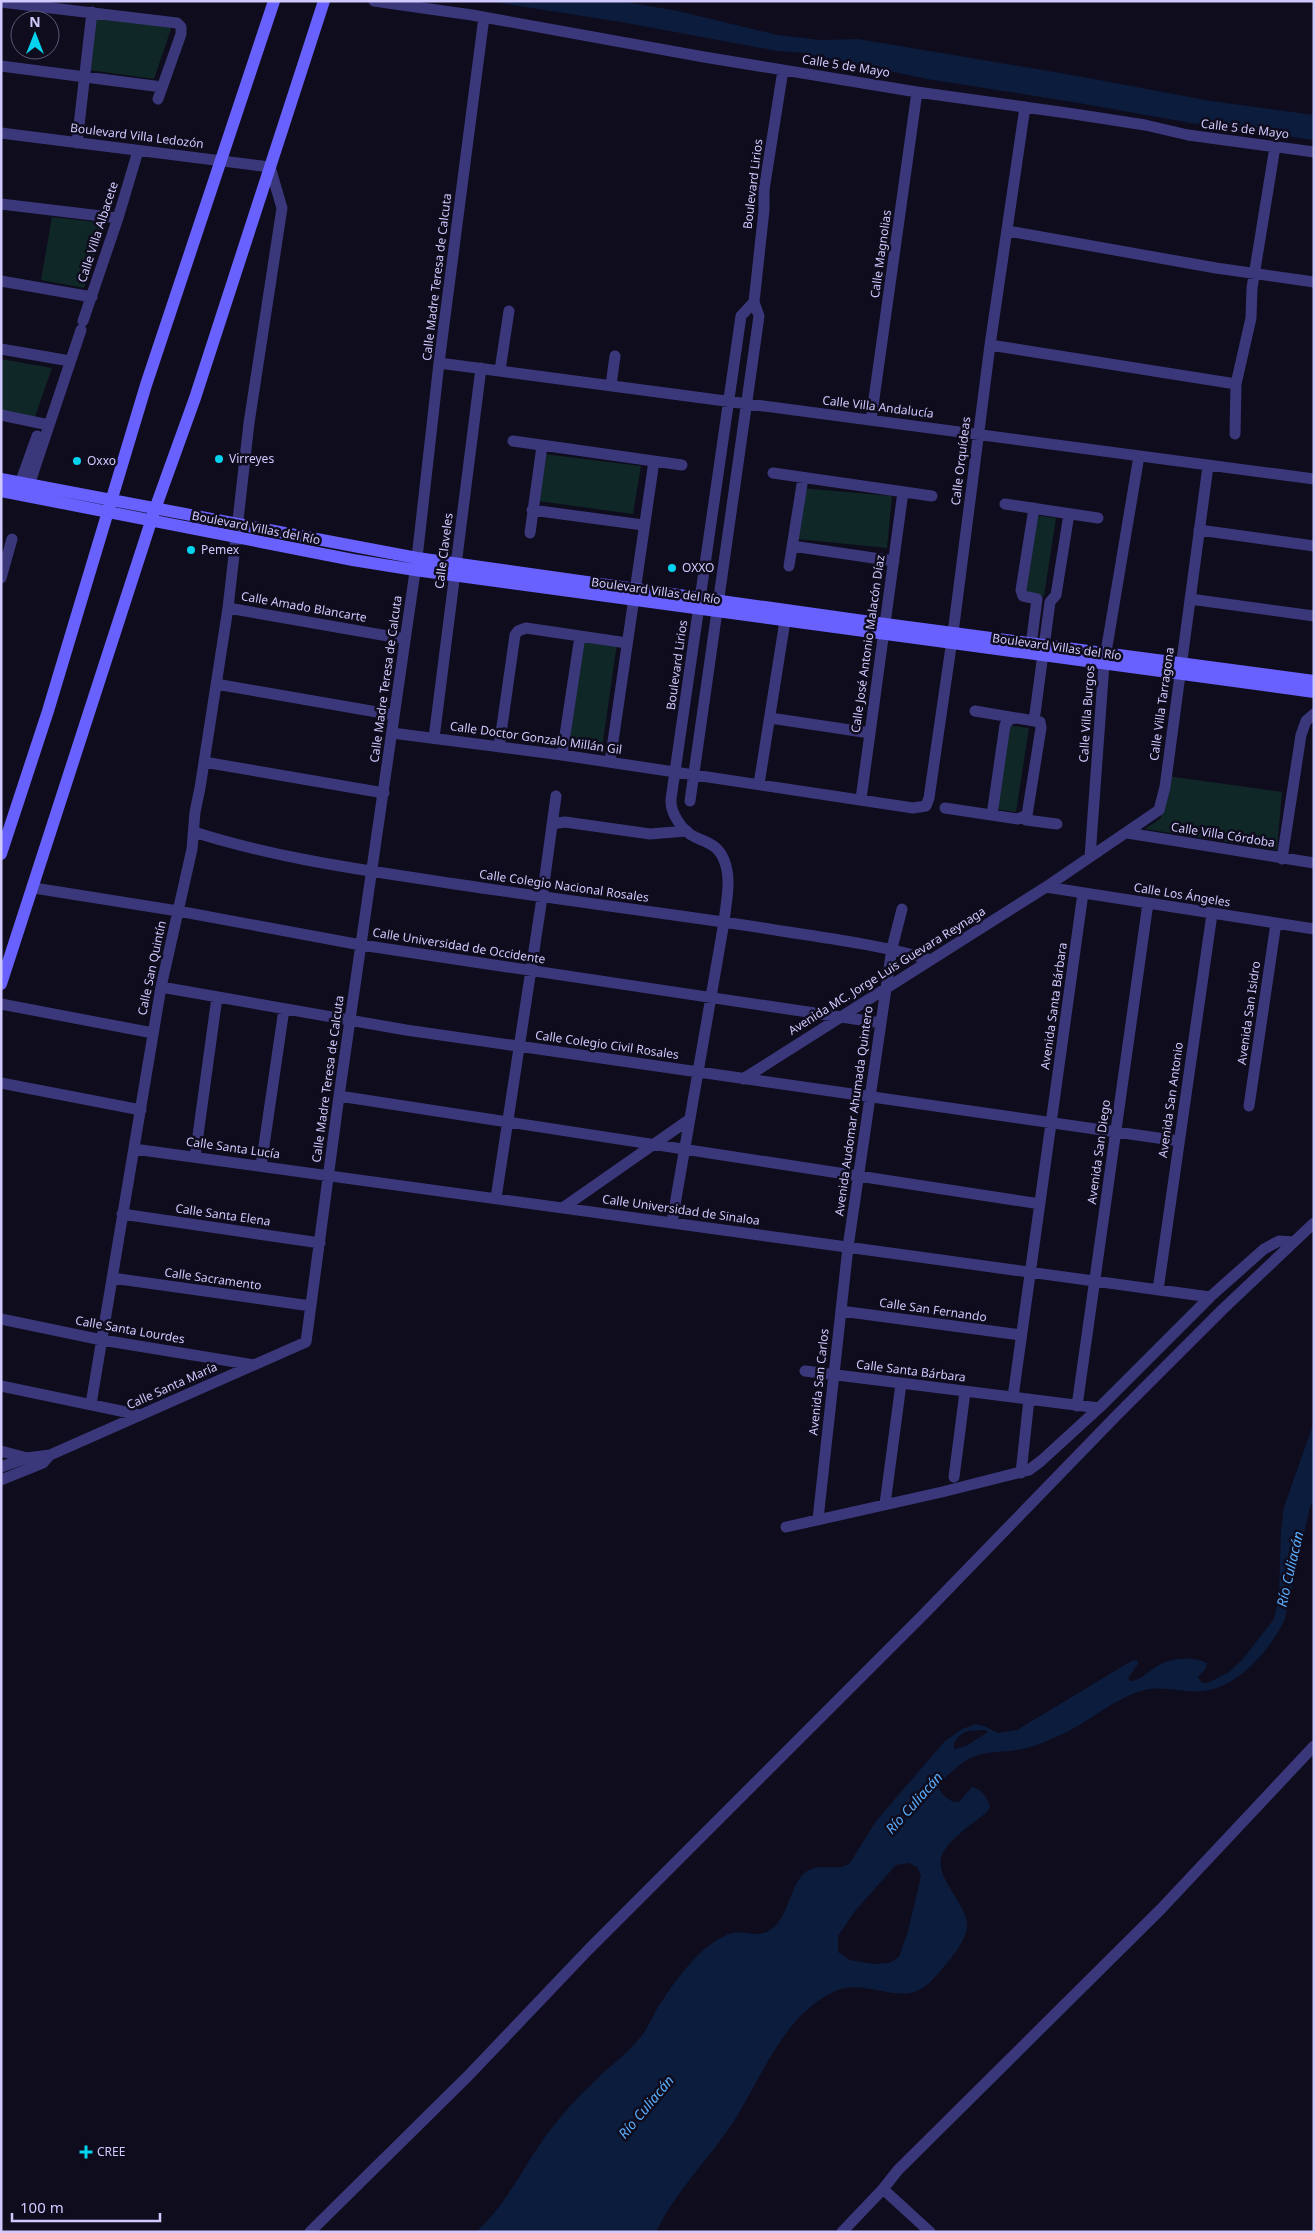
<svg xmlns="http://www.w3.org/2000/svg" width="1315" height="2233" viewBox="0 0 1315 2233" font-family="'Noto Sans',sans-serif">
<style>
.green{fill:#0f2726}
.water{fill:#0b1c3d;fill-rule:evenodd}
.lines{fill:none;stroke-linecap:round;stroke-linejoin:round}
.street{stroke:#3b377b;stroke-width:11}
.secondary{stroke:#6961fd;stroke-width:12}
.poi-dot{fill:#04d3ef;stroke:#0f0c1d;stroke-width:2}
.labels{text-anchor:middle;stroke-width:5;stroke-linejoin:round;paint-order:stroke}
.street-label{font-size:12px;fill:#d0c9fe;stroke:#0f0c1d}
.poi-label{font-size:12px;fill:#d0c9fe;stroke:#0f0c1d;text-anchor:start}
.water-label{font-size:14px;font-style:italic;fill:#59adfc;stroke:#0f0c1d}
</style>
<rect width="100%" height="100%" fill="#0f0c1d"/>
<path class="green" d="M94,17L172,26L154,79L89,70Z
M52,217L105,223L84,288L41,280Z
M1,359L52,368L35,417L1,411Z
M544,454L641,466L633,514L538,501Z
M801,488L892,496L887,548L797,539Z
M1033,515L1056,518L1044,596L1021,593Z
M583,638L617,643L602,749L568,744Z
M1008,725L1029,728L1016,812L995,809Z
M1167,776L1282,792L1277,850L1145,829L1161,818Z"/>
<path class="water" d="M488,1H620L678,11L778,35L820,40L858,39L1072,75L1211,101L1314,115V140L1202,125L1073,102L927,79L804,53L778,51L621,22Z
M1314,1422V1500L1310,1507L1285,1619C1271,1648 1242,1683 1209,1690C1189,1695 1166,1685 1145,1690C1118,1696 1090,1721 1065,1733C1051,1739 1037,1746 1022,1749C992,1755 978,1747 953,1771C946,1776 942,1780 939,1788C942,1796 951,1803 959,1802L972,1787C981,1788 987,1798 990,1806L988,1811C975,1822 948,1840 942,1855C933,1878 969,1904 967,1928C965,1944 942,1970 931,1981C905,2010 869,1978 838,1990C784,2012 762,2078 732,2124C707,2161 676,2191 656,2232H476C506,2205 522,2169 545,2137C560,2117 576,2098 595,2081C609,2066 626,2055 639,2039C647,2030 652,2018 658,2007C670,1988 684,1969 700,1953C708,1946 721,1936 732,1933C744,1930 757,1938 769,1931C790,1918 789,1883 807,1871C821,1862 837,1873 850,1863L876,1821L945,1741L962,1729L976,1724L984,1726L998,1733L1017,1730L1133,1660L1138,1661V1664L1128,1678L1130,1681C1139,1681 1146,1674 1154,1668C1168,1658 1190,1655 1207,1663L1206,1668L1198,1677L1202,1683H1208L1229,1672L1243,1659L1274,1619L1279,1596L1281,1530L1284,1507ZM969,1731L985,1730L988,1732L966,1746L954,1749C953,1740 961,1733 969,1731ZM909,1863L917,1867L921,1876L908,1931L899,1957L889,1963L874,1964L850,1960L838,1952V1936L855,1911L896,1865Z"/>
<g class="lines">
<path class="street" d="M374,1L472,15L704,57L917,92L1074,114L1145,125L1188,135L1314,152
M1,2L177,23L181,27V34L158,99
M1,66L162,87
M1,133L270,167L282,208L249,423L228,608L200,788L195,812L192,849L161,987L91,1404
M77,143L92,12
M1,204L118,218
M1008,231L1216,268L1314,282
M1,281L92,297
M83,321L118,218L138,151
M990,345L1236,384
M1,349L70,361
M439,363L1314,479
M500,370L509,311
M611,385L615,356
M1,415L49,425
M871,420L917,92
M1235,434L1236,384L1251,318L1252,288L1275,147
M513,441L682,465
M773,473L932,496
M18,489L37,436
M27,491L81,330
M1005,504L1098,518
M532,510L643,525
M1199,530L1314,546
M530,533L542,446
M792,546L894,561
M789,566L803,478
M1,578L12,539
M1190,599L1314,616
M228,608L405,639
M1030,653L1037,599L1023,596L1021,590L1034,508
M216,684L394,715
M770,718L870,733
M1034,721L1050,602L1056,595L1069,514
M392,733L562,755L913,808L926,806L929,798L953,633L990,345L1025,107
M434,738L481,368
M499,747L515,635L518,631L526,628L627,643
M562,755L580,636
M204,762L384,793
M610,762L654,461
M759,784L785,621
M861,799L903,492
M690,801L759,316L754,302L764,210V190L783,70
M945,808L1018,819L1027,815L1041,728L1040,722L975,711
M992,815L1005,725L1010,719L1016,718
M1024,818L1026,820L1057,824
M552,824L565,822L650,834L687,831
M194,832C266,855 342,867 416,878C530,896 644,910 757,927C816,937 875,943 931,960
M1127,833L1314,863
M1090,857L1104,664L1139,456
M1282,859L1301,735L1306,721L1314,714
M1046,887L1314,929
M34,888L178,911L361,945L881,1023
M161,987L406,1030L1179,1141
M1,1004L153,1033
M743,1079L1046,887L1159,810L1165,787L1208,466
M1,1083L141,1110
M339,1096L1040,1204
M1249,1106L1276,923
M134,1149L1210,1297
M195,1157L217,997
M261,1166L284,1009
M496,1198L542,898L556,796
M564,1207L690,1119
M122,1214L320,1243
M672,1222L724,922C726,902 732,879 724,860C718,845 708,843 695,837C682,831 670,813 671,799L741,316L754,302
M112,1278L311,1306
M1158,1290L1212,914
M841,1311L1021,1335
M1,1319L102,1340L254,1365
M805,1371L1099,1408
M1,1386L140,1415
M1013,1397L1083,893
M1077,1406L1148,903
M1,1451L27,1458
M1,1467L26,1458L50,1455L306,1342L339,1096L417,558L439,363L484,17
M1021,1473L1029,1399
M954,1477L965,1392
M1,1480L43,1463L50,1455
M885,1504L901,1384
M818,1519L848,1247L892,948L902,909
M786,1527L942,1492L1029,1470L1041,1461L1099,1408L1210,1297L1264,1249L1279,1241L1294,1242
M883,2189L930,2232
M310,2232L468,2076L589,1949L924,1614L1116,1416L1222,1310L1314,1223
M842,2232L883,2189L898,2170L1161,1909L1314,1746"/>
<path class="secondary" d="M1,479L417,558L885,624L1314,681
M1,491L353,560L415,570L1314,692
M1,854L48,711L146,385L274,1
M1,984L155,509L195,398L324,1"/>
</g>
<g class="poi-dot">
<circle cx="219" cy="459" r="5"/>
<circle cx="77" cy="461" r="5"/>
<circle cx="191" cy="550" r="5"/>
<circle cx="672" cy="568" r="5"/>
<path d="M83.5 2144.5h5v5h5v5h-5v5h-5v-5h-5v-5h5z"/>
</g>
<g class="labels">
<g class="street-label">
<text transform="translate(846 66) rotate(9)" y="4">Calle 5 de Mayo</text>
<text transform="translate(1245 129) rotate(7)" y="4">Calle 5 de Mayo</text>
<text transform="translate(137 136) rotate(7)" y="4">Boulevard Villa Ledozón</text>
<text transform="translate(753 184) rotate(-83)" y="4">Boulevard Lirios</text>
<text transform="translate(98 232) rotate(-72)" y="4">Calle Villa Albacete</text>
<text transform="translate(881 254) rotate(-82)" y="4">Calle Magnolias</text>
<text transform="translate(437 277) rotate(-83)" y="4">Calle Madre Teresa de Calcuta</text>
<text transform="translate(878 407) rotate(7)" y="4">Calle Villa Andalucía</text>
<text transform="translate(961 461) rotate(-83)" y="4">Calle Orquídeas</text>
<text transform="translate(256 528) rotate(11)" y="4">Boulevard Villas del Río</text>
<text transform="translate(444 551) rotate(-83)" y="4">Calle Claveles</text>
<text transform="translate(656 591) rotate(8)" y="4">Boulevard Villas del Río</text>
<text transform="translate(304 607) rotate(10)" y="4">Calle Amado Blancarte</text>
<text transform="translate(868 644) rotate(-82)" y="4">Calle José Antonio Malacón Díaz</text>
<text transform="translate(1057 647) rotate(8)" y="4">Boulevard Villas del Río</text>
<text transform="translate(677 665) rotate(-82)" y="4">Boulevard Lirios</text>
<text transform="translate(386 679) rotate(-82)" y="4">Calle Madre Teresa de Calcuta</text>
<text transform="translate(1162 704) rotate(-82)" y="4">Calle Villa Tarragona</text>
<text transform="translate(1087 714) rotate(-86)" y="4">Calle Villa Burgos</text>
<text transform="translate(536 738) rotate(8)" y="4">Calle Doctor Gonzalo Millán Gil</text>
<text transform="translate(1223 835) rotate(9)" y="4">Calle Villa Córdoba</text>
<text transform="translate(564 886) rotate(8)" y="4">Calle Colegio Nacional Rosales</text>
<text transform="translate(1182 895) rotate(9)" y="4">Calle Los Ángeles</text>
<text transform="translate(459 946) rotate(9)" y="4">Calle Universidad de Occidente</text>
<text transform="translate(152 968) rotate(-78)" y="4">Calle San Quintín</text>
<text transform="translate(887 971) rotate(-32)" y="4">Avenida MC. Jorge Luis Guevara Reynaga</text>
<text transform="translate(1054 1006) rotate(-82)" y="4">Avenida Santa Bárbara</text>
<text transform="translate(1249 1013) rotate(-82)" y="4">Avenida San Isidro</text>
<text transform="translate(607 1045) rotate(8)" y="4">Calle Colegio Civil Rosales</text>
<text transform="translate(328 1079) rotate(-82)" y="4">Calle Madre Teresa de Calcuta</text>
<text transform="translate(1171 1100) rotate(-82)" y="4">Avenida San Antonio</text>
<text transform="translate(854 1111) rotate(-82)" y="4">Avenida Audomar Ahumada Quintero</text>
<text transform="translate(233 1148) rotate(8)" y="4">Calle Santa Lucía</text>
<text transform="translate(1099 1152) rotate(-82)" y="4">Avenida San Diego</text>
<text transform="translate(681 1210) rotate(8)" y="4">Calle Universidad de Sinaloa</text>
<text transform="translate(223 1215) rotate(8)" y="4">Calle Santa Elena</text>
<text transform="translate(213 1279) rotate(8)" y="4">Calle Sacramento</text>
<text transform="translate(933 1310) rotate(8)" y="4">Calle San Fernando</text>
<text transform="translate(130 1330) rotate(10)" y="4">Calle Santa Lourdes</text>
<text transform="translate(911 1371) rotate(7)" y="4">Calle Santa Bárbara</text>
<text transform="translate(819 1382) rotate(-84)" y="4">Avenida San Carlos</text>
<text transform="translate(172 1386) rotate(-24)" y="4">Calle Santa María</text>
</g>
<g class="poi-label">
<text x="229" y="463">Virreyes</text>
<text x="87" y="465">Oxxo</text>
<text x="201" y="554">Pemex</text>
<text x="682" y="572">OXXO</text>
<text x="97" y="2156">CREE</text>
</g>
<g class="water-label">
<text transform="translate(1290 1569) rotate(-77)" y="5">Río Culiacán</text>
<text transform="translate(914 1803) rotate(-48)" y="5">Río Culiacán</text>
<text transform="translate(646 2107) rotate(-50)" y="5">Río Culiacán</text>
</g>
</g>
<rect width="1315" height="2233" fill="none" stroke="#d0c9fe" stroke-width="5"/>
<g transform="translate(35 35)"><circle r="24" fill="#0f0c1d" stroke="#5c5877"/>
<path d="M0-4L9 19L0 12L-9 19Z" fill="#04d3ef"/>
<text y="-8" font-size="14" font-weight="bold" text-anchor="middle" fill="#d0c9fe">N</text>
</g>
<path d="M12 2213v8h148v-8" fill="none" stroke="#d0c9fe" stroke-width="2.5"/>
<text x="20" y="2213" font-size="15" fill="#d0c9fe" stroke="#0f0c1d" stroke-width="4" paint-order="stroke">100 m</text>
</svg>
